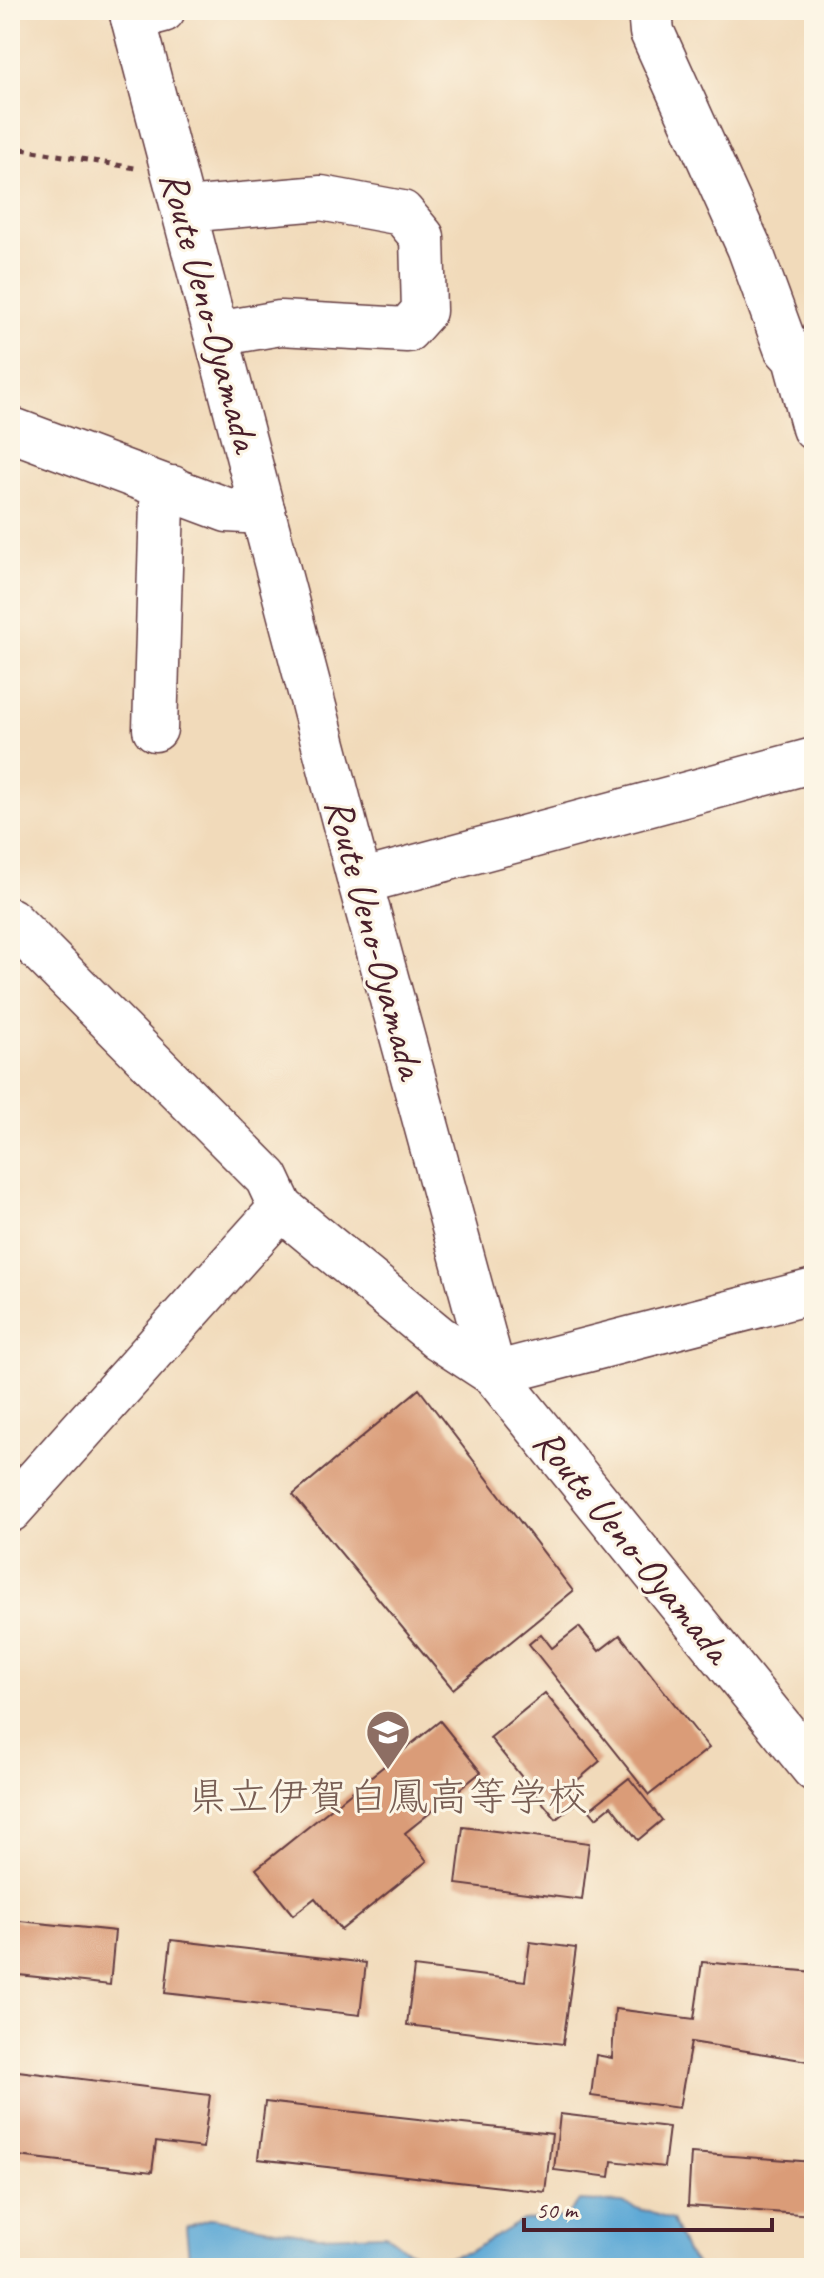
<svg xmlns="http://www.w3.org/2000/svg" width="824" height="2278" viewBox="0 0 824 2278" font-family="Caveat,'Klee One',sans-serif">
<style>
.water{fill:#5da9d6;stroke:#546480;stroke-width:2}
.building{fill:#da9c78}
.lines{fill:none;stroke-linecap:round;stroke-linejoin:round}
.minor-casing{stroke:#633b40;stroke-width:47}
.major-casing{stroke:#633b40;stroke-width:47}
.path{stroke:#633b40;stroke-width:5;stroke-dasharray:6 6;stroke-linecap:butt}
.minor{stroke:#fff;stroke-width:44}
.major{stroke:#fff;stroke-width:44}
.labels{text-anchor:middle;stroke-width:6;stroke-linejoin:round;paint-order:stroke}
.street-label{font-size:40px;fill:#4a1f2b;stroke:#fcf5e5}
.education-label{font-size:40px;fill:#785e54;stroke:#fcf5e5}
</style>
<rect width="100%" height="100%" fill="#fcf5e5"/>
<filter id="ink" filterUnits="userSpaceOnUse"><feTurbulence type="fractalNoise" baseFrequency=".0125" numOctaves="2"/><feDisplacementMap in="SourceGraphic" scale="16" xChannelSelector="R" yChannelSelector="G"/><feConvolveMatrix kernelMatrix="1 2 1 2 8 2 1 2 1" color-interpolation-filters="sRGB"/></filter>
<filter id="wash" filterUnits="userSpaceOnUse"><feTurbulence type="fractalNoise" baseFrequency=".006" numOctaves="4" result="noise"/><feDisplacementMap in="SourceGraphic" scale="32" xChannelSelector="R" yChannelSelector="G"/><feGaussianBlur stdDeviation="1.8" result="paint"/><feColorMatrix in="noise" values="0 0 0 0 0 0 0 0 0 0 0 0 0 0 0 0 0 1.4 0 .05"/><feComposite in="paint" operator="in"/></filter>
<g filter="url(#wash)">
<rect width="100%" height="100%" fill="#f1daba"/>
<path class="water" d="M579,2201L622,2203L672,2220L686,2252L700,2268H190L186,2227L212,2218L318,2236L386,2234L405,2249L430,2261L469,2252L523,2220L564,2218Z"/>
<g id="blocks">
<path class="building" d="M419,1389L573,1591L453,1689L293,1495Z
M579,1627L599,1651L620,1635L709,1748L649,1795L529,1644L541,1634L552,1648Z
M545,1693L600,1761L566,1790L576,1803L556,1819L490,1738Z
M440,1721L481,1772L405,1833L427,1861L341,1930L315,1898L293,1915L256,1869Z
M629,1778L662,1820L638,1840L611,1806L596,1818L589,1810Z
M463,1827L589,1843L582,1900L456,1884Z
M10,1920L115,1931L110,1985L10,1974Z
M171,1940L366,1963L360,2015L165,1993Z
M530,1942L576,1948L563,2044L407,2025L414,1967L525,1981Z
M702,1962L814,1972V2062L691,2042L679,2108L591,2096L596,2055L612,2058L615,2009L694,2019Z
M10,2070L210,2095L203,2148L156,2142L152,2172L10,2155Z
M265,2102L552,2134L545,2192L258,2159Z
M560,2114L669,2127L664,2167L612,2161L610,2177L554,2170Z
M691,2153L814,2162V2215L688,2206Z"/>
</g>
</g>
<g filter="url(#ink)">
<use href="#blocks" fill-opacity="0" stroke="#633b40" stroke-width="2"/>
<g class="lines">
<g class="minor-casing">
<path id="minor" d="M650,10L652,32L749,247L786,348L795,358L814,428
M133,18L163,10
M185,210L321,198L402,213L422,237L424,311L407,330L280,323L217,334
M10,429L227,510L263,512
M155,729L162,504L172,488
M360,882L814,760
M10,920L267,1178L281,1208L439,1338L494,1374L814,1291
M10,1510L281,1208"/>
</g>
<g class="major-casing">
<path id="major" d="M131,10L360,882L494,1374L814,1769"/>
</g>
<path class="path" d="M10,147L135,168"/>
<use href="#minor" class="minor"/>
<use href="#major" class="major"/>
</g>
</g>
<defs>
<g id="school-pin" transform="scale(2.3)"><path d="M0 17L-7.5 6A9.5 9.5 0 1 1 7.5 6Z" fill="#8d6e63" stroke="#fcf5e5"/><path d="M0-5L7-2L0 1L-7-2ZM-4 1L0 2.5L4 1V4Q0 6-4 4Z" fill="#fff"/></g>
</defs>
<g fill-rule="evenodd">
<use href="#school-pin" x="388" y="1732"/>
</g>
<g class="labels">
<g class="street-label">
<text transform="translate(211 311) rotate(75)" y="14">Route Ueno-Oyamada</text>
<text transform="translate(376 938) rotate(75)" y="14">Route Ueno-Oyamada</text>
<text transform="translate(633 1545) rotate(51)" y="14">Route Ueno-Oyamada</text>
</g>
<g class="education-label">
<text x="388" y="1810">県立伊賀白鳳高等学校</text>
</g>
</g>
<rect width="824" height="2278" fill="none" stroke="#fcf5e5" stroke-width="40"/>
<path d="M524 2218v12h248v-12" fill="none" stroke="#4a1f2b" stroke-width="4"/>
<text x="536" y="2218" font-size="24" fill="#4a1f2b" stroke="#fcf5e5" stroke-width="6" paint-order="stroke">50 m</text>
</svg>
